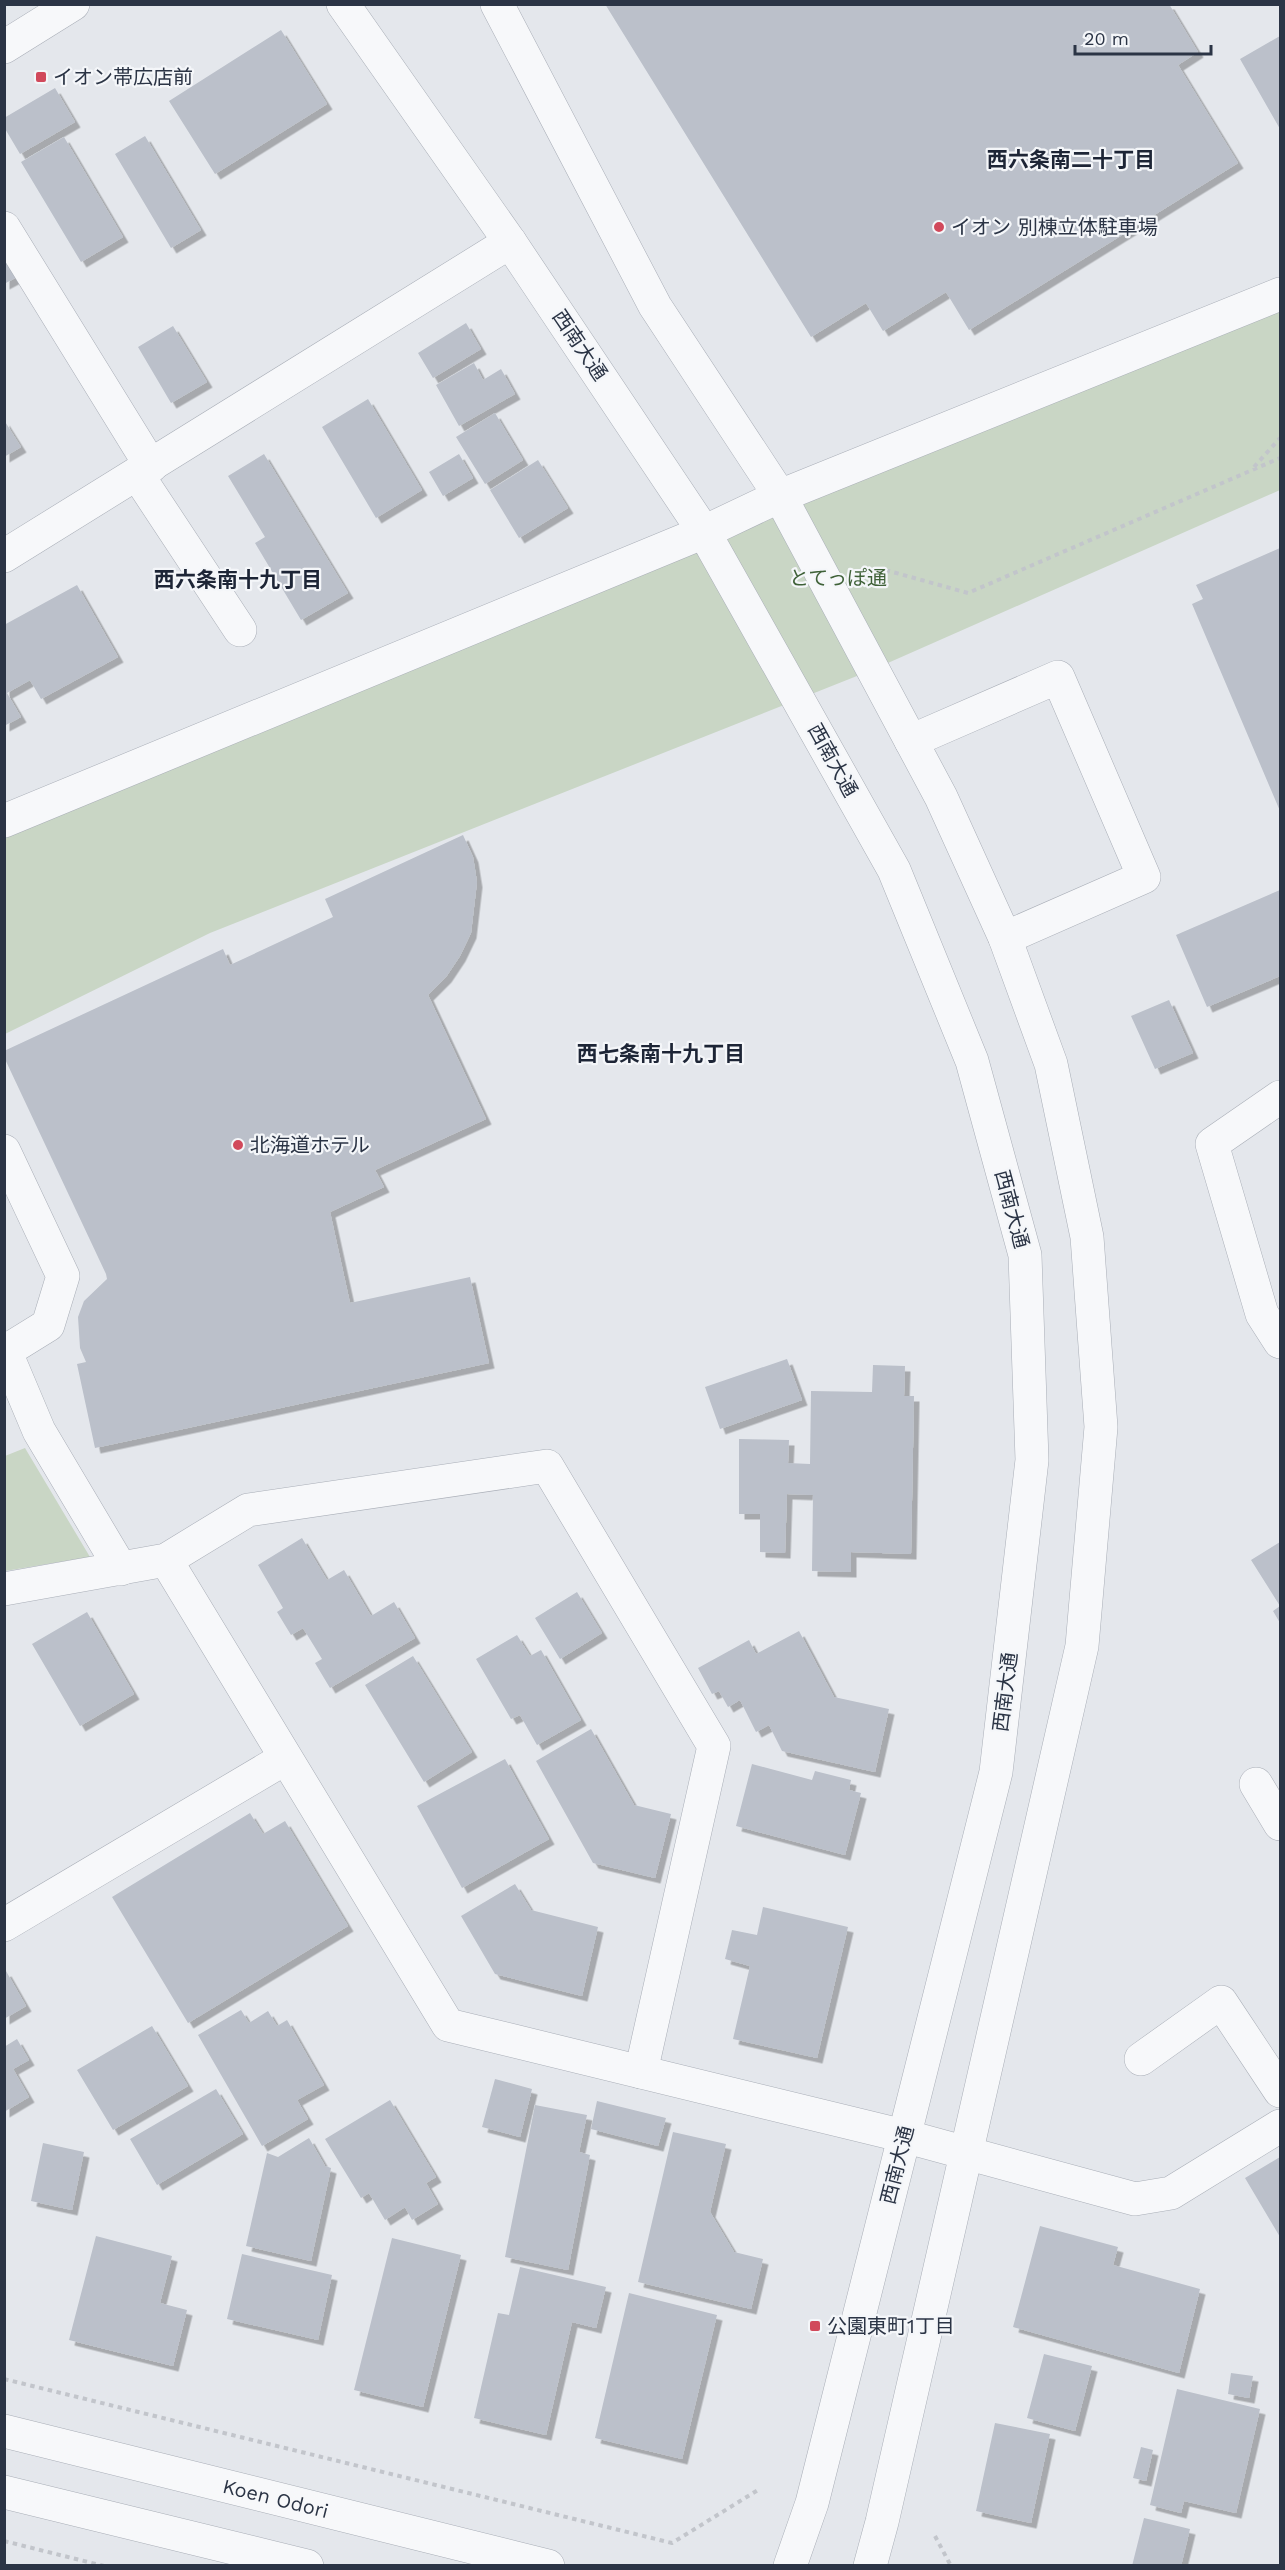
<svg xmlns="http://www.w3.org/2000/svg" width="1285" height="2570" viewBox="0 0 1285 2570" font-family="'Work Sans','Noto Sans JP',sans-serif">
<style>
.green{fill:#c9d6c5}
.building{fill:#bbc0ca;filter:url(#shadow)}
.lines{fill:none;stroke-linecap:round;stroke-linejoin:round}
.minor-casing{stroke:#a9aeb7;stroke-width:34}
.path{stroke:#c2c5cb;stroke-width:4;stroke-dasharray:4.5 4.5;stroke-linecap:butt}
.minor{stroke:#f7f8fa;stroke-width:33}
.poi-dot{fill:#d1495b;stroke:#f4f6f9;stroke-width:2}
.labels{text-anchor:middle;stroke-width:4.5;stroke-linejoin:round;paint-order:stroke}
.poi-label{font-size:20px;fill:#2b3445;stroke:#f4f6f9;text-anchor:start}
.street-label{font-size:20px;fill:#2b3445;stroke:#f4f6f9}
.park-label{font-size:20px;fill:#3f6138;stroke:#f4f6f9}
.neighbourhood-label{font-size:21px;font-weight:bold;fill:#1d2536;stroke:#f4f6f9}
</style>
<defs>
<filter id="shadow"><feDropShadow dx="5.5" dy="5.5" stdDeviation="0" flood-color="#0004"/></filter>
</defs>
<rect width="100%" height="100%" fill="#e4e7ec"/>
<path class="green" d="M1280,294V490L872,670L210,933L5,1034V821Z
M25,1448L90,1557L5,1571V1456Z"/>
<path class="building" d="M605,4H1169L1198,52L1178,65L1238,163L969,330L946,292L883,331L866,303L811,337Z
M281,30L327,104L215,174L169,101Z
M1280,36V129L1240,59Z
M55,88L75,122L20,154L4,127V118Z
M145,136L201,230L171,248L115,154Z
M64,137L123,237L81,262L21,162Z
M4,256L17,277L4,284Z
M466,323L481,349L433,378L418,353Z
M173,326L207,382L171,403L138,347Z
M474,363L483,380L501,369L515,394L459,426L436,385Z
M368,399L422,490L376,518L322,427Z
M495,413L523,460L485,484L456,437Z
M4,420L21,447L4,457Z
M264,454L348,593L301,620L255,543L265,537L228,476Z
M459,454L473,478L443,496L429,472Z
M538,460L568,508L519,538L490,490Z
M1280,548V811L1192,604L1203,599L1196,585Z
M77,585L118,657L41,699L30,680L7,693L21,717L4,726V625Z
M463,835L473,857L477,882L471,933L460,956L446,977L428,995L486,1119L375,1170L384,1187L330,1212L350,1303L470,1277L489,1363L95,1448L77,1364L86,1362L80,1348L78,1317L84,1301L107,1279L106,1274L4,1057V1051L223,949L230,965L333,917L325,899Z
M1280,890V976L1207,1007L1176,935Z
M1169,1000L1193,1053L1155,1069L1131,1016Z
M787,1359L802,1400L720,1429L705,1387Z
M873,1365L905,1366L904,1396H914L911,1554L851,1552V1572L812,1571L813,1495L787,1494L785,1553L760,1552V1514H739V1439L789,1440L788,1463L810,1464L811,1391L872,1392Z
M302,1538L327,1580L344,1570L371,1616L394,1602L415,1638L330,1688L315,1663L322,1659L303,1628L291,1635L277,1612L283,1608L258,1565Z
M1280,1542V1623L1273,1611L1280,1606L1251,1560Z
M577,1592L602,1633L560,1659L535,1618Z
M87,1612L134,1694L80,1726L32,1644Z
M799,1631L834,1697L889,1709L875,1772L782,1751L769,1725L756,1732L740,1700L728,1707L719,1691L712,1694L698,1668L749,1640L756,1654Z
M517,1635L530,1656L541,1650L581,1720L537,1745L520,1715L511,1719L476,1659Z
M413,1656L472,1752L424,1782L365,1685Z
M591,1729L634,1805L671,1814L655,1878L593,1863L536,1761Z
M505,1759L549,1839L462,1888L417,1806Z
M752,1764L812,1780L815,1771L851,1780L849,1790L861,1793L845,1855L736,1826Z
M250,1813L263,1834L285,1821L348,1926L188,2023L112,1897Z
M515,1884L531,1910L598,1927L582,1996L495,1974L461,1916Z
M763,1907L848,1927L817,2058L733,2039L750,1966L725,1959L732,1930L757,1935Z
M6,1971L26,2006L4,2019V1972Z
M241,2010L249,2023L268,2011L277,2026L287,2020L324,2085L297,2100L308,2119L262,2146L198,2035Z
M152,2026L188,2086L113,2130L77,2070Z
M17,2039L29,2060L13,2069L29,2097L4,2112V2047Z
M495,2079L532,2089L520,2137L482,2127Z
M216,2089L243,2134L157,2185L130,2139Z
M390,2100L436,2177L426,2183L438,2204L412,2220L405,2207L385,2220L369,2193L361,2198L325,2139Z
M597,2101L666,2118L658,2146L591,2129Z
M535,2105L587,2115L579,2152L590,2155L568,2270L505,2257Z
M673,2132L726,2144L710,2212L734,2252L763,2259L751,2309L638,2282Z
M309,2138L325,2166L331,2168L311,2261L246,2246L267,2153L278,2157Z
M43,2143L84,2152L72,2210L31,2201Z
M1280,2157V2237L1245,2178Z
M1040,2226L1118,2247L1113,2265L1200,2289L1179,2373L1013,2327Z
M96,2236L172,2256L160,2303L187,2310L173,2366L69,2340Z
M392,2238L461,2255L423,2407L354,2390Z
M242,2254L332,2275L318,2340L227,2319Z
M520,2267L606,2287L596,2328L572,2322L546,2435L474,2418L498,2313L509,2315Z
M629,2293L717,2315L682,2459L595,2438Z
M1044,2354L1092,2366L1075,2431L1027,2418Z
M1231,2373L1253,2376L1249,2398L1228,2394Z
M1177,2389L1260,2409L1236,2513L1184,2501L1181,2513L1150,2505Z
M995,2423L1050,2434L1031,2523L976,2511Z
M1141,2447L1153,2450L1146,2481L1133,2478Z
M1144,2518L1190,2529L1181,2566H1132Z"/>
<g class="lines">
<g class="minor-casing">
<g id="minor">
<path d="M343,4L510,242L704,532L894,870L972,1061L1025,1255L1032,1460L996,1772L812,2503L790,2566"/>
<path d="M497,4L655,306L780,496L941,797L1005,938L1051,1064L1087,1237L1101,1427L1082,1646L882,2522L870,2566"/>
<path d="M4,47L73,4"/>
<path d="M4,228L151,466"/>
<path d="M137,474L240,630"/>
<path d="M4,556L510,242"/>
<path d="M911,741L1058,677L1144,877L1005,938"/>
<path d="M4,821L704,532L780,496L1280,294"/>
<path d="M1280,1097L1212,1144L1262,1314L1280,1342"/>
<path d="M4,1151L63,1276L48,1325L6,1351"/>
<path d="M4,1348L39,1431L121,1569"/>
<path d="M166,1560L448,2025L904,2136L1135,2199L1171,2193L1280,2126"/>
<path d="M4,1589L166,1560L248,1510L547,1466L714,1746L641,2072"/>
<path d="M1256,1784L1280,1824"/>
<path d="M4,1925L284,1759"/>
<path d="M1141,2059L1221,2002L1280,2091"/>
<path id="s1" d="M4,2431L548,2566"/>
<path d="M4,2492L307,2566"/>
</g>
</g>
<path class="path" d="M1254,467L1280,438
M869,579L889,571L968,593L1280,458
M4,2379L672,2543L758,2490
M935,2536L951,2566
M4,2541L104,2566"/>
<use href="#minor" class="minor"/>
</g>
<g class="poi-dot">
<rect x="35" y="71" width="12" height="12" rx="3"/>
<circle cx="939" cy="227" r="6"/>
<circle cx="238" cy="1145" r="6"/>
<rect x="809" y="2320" width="12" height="12" rx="3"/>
</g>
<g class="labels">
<g class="poi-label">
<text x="53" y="84">イオン帯広店前</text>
<text x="951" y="234">イオン 別棟立体駐車場</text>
<text x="250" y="1152">北海道ホテル</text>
<text x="827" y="2333">公園東町1丁目</text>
</g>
<g class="street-label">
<text transform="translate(580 345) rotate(56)" y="7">西南大通</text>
<text transform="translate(833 760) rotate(61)" y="7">西南大通</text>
<text transform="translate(1012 1209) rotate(75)" y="7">西南大通</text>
<text transform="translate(1005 1692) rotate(-83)" y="7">西南大通</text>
<text transform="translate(897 2165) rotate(-76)" y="7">西南大通</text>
<text dy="7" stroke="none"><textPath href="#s1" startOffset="280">Koen Odori</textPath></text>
</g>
<g class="park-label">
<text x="838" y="585">とてっぽ通</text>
</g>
<g class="neighbourhood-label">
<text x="1071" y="167">西六条南二十丁目</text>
<text x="238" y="587">西六条南十九丁目</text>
<text x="661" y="1061">西七条南十九丁目</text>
</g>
</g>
<rect width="1285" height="2570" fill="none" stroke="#2b3445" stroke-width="12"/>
<path d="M1075 45v9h136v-9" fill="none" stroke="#2b3445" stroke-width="3"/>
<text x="1084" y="45" font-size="18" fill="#2b3445" stroke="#f4f6f9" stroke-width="4.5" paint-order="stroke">20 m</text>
</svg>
